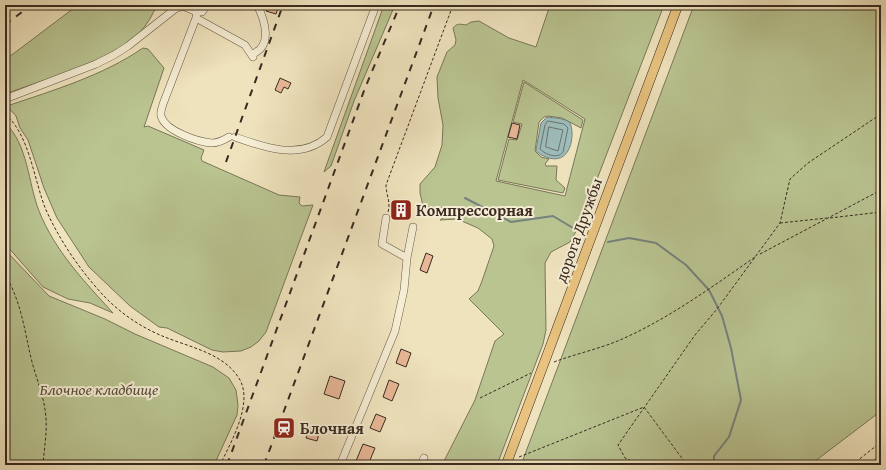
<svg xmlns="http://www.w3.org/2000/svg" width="886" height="470" viewBox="0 0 886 470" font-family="'Gentium Book Plus',serif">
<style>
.green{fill:#b9c491;stroke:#787759;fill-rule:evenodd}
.water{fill:#9dbcba;stroke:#75827d}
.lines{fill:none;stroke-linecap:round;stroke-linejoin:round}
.shore{stroke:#6a736e;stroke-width:1}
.stream{stroke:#75827d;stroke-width:2}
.building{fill:#e8b797;stroke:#382a21}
.minor-casing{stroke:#665848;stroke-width:8}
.major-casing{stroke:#382a21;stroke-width:10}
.path{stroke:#382a21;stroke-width:1;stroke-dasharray:3 2;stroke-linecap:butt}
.minor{stroke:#f5edd4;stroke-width:7}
.major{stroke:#e8c27e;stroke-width:9}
.rail{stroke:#382a21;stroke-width:2;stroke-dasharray:7 7;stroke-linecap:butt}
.labels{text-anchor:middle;stroke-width:4;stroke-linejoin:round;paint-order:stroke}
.poi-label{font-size:16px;font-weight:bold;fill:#382a21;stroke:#f5edd4;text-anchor:start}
.street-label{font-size:16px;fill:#382a21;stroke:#f5edd4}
.park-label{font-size:16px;font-style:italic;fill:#58503d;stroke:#f5edd4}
</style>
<rect width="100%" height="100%" fill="#efe3bd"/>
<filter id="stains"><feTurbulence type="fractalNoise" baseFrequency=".005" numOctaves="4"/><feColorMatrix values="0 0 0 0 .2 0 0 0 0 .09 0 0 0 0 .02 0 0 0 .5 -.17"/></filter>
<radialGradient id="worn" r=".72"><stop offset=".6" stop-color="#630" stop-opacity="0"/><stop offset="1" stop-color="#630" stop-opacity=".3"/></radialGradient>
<path class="green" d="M78,5H157C153,14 148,23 141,31C114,60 43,80 5,94V60Z
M384,5H395L354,101L331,166L324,172Z
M550,5H664L579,226L570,242L551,252L545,263L546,330L543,344L497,465H442L475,400L495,341L504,334L469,299L478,291L482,281L494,246L492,239L478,228L457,219L440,220L449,214L443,208L423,206L420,193V184L435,167L442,145L443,125L438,98L437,77L447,52L455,45L456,40L453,28C457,23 460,24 466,25L471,22L479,21L509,38L536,47ZM523,80L585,119L565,196L496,181Z
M694,5H881V411L810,465H521Z
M143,48L148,49L164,68L144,127L148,126L204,150L201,158L202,161L279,195L300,197L299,203L302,206L313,205L266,332L259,341L251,347L241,351L223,352L212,350L167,328L159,327L130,306L89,267L57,218L44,188L28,140L20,128L16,116L7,106C54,90 102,76 143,48Z
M524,82L583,120L581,128L562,118L548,116L544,117L539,122L535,151L541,157L549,159L545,164L546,166H557L556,180L565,188L563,193L498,180L509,139L517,140L522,124L513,122Z
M5,123C28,144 28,183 39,211C55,251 84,281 113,313L90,303L68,299L43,287L7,246L5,241Z
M8,253L49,296L105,319L135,334L213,367L229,378L236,390L238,405L237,415L214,465H5V256Z
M881,455V465H868Z"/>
<path class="water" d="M547,117C554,118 563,118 569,122C575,127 574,165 549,158C544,156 539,155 536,150L541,123Z"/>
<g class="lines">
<path class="shore" d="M548,121L564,124L568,128L563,152C558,159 546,155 540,149L545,125Z
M549,127L563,130L558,151L546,147Z"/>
<path class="stream" d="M465,198L511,222L553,216L588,237
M608,242L629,238L656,243L686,265L709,290L722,316L731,348L741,400L729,437L714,456V465"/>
</g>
<path class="building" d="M268,5H279L276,14L266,11Z
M280,78L291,83L288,89L284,87L281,93L275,90Z
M512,123L520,125L517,139L508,137Z
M399,203L408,206L404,218L394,215Z
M426,253L433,256L427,273L420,270Z
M401,349L411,353L406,367L396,363Z
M330,376L345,381L339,399L324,394Z
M389,380L399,384L392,401L383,397Z
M376,414L386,418L380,432L370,428Z
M315,425L321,427L317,441L306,438L310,426L315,427Z
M363,444L375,448L368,465L356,461Z"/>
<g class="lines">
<g class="minor-casing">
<path id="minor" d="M197,12H202L207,5
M196,18L245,45L253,57
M252,54C273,47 265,20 257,5
M5,99L96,64L114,55L128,46L175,9L183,6L197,12L196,18L163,104C162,108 160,112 161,116C165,131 198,142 212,143C218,143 224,140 229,137
M235,137C263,147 300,161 327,137L376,5
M386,218L382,244L407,258
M340,465L395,331L404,290L407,258L413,227
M421,465L424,458"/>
</g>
<g class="major-casing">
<path id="major" d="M506,465L678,5"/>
</g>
<path class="path" d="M5,114C30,135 34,181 46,210C60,241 80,270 103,295C119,312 139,326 160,335C187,347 224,352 240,380C253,404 231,442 220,465
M388,212C391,202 386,195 386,185L453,5
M830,218L881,212
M780,223L827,218
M760,254L881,190
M5,274C22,304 24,329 32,362C37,381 45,399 46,419C47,434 44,450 43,465
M554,362C575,354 599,349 620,340C668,319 712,287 755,257
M480,398L531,373
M519,457L644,407L687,465
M640,465L625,458L618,445L695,335L717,309L780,223L790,179L808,163L881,114
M852,465L881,442"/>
<use href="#minor" class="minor"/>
<use href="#major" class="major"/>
<path class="rail" d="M5,25L31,5
M226,162L283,5
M227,465L365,88L400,5
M264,465L434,5"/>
</g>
<defs>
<g id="building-square" transform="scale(1.15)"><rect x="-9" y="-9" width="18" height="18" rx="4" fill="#8f2418" stroke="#f5edd4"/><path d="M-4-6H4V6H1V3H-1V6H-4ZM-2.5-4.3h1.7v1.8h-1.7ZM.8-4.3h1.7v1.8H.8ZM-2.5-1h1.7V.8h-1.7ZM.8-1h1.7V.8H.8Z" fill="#fff"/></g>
<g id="station-square" transform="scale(1.15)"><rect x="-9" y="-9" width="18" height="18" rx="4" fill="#8f2418" stroke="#f5edd4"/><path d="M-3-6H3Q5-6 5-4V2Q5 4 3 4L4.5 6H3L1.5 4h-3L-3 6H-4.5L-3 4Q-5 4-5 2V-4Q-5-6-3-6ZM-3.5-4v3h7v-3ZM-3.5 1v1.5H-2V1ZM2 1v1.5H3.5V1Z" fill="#fff"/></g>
</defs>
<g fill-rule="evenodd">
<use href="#building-square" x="401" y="210"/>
<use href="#station-square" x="284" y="428"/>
</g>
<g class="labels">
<g class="poi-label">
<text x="416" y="216">Компрессорная</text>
<text x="300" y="434">Блочная</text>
</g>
<g class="street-label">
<text transform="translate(578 230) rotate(-70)" y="6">дорога Дружбы</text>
</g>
<g class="park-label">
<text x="99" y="395">Блочное кладбище</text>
</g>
</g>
<rect width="886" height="470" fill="none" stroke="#efe3bd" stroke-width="20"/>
<rect x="6" y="6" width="874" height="458" fill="none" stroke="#382a21" stroke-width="2"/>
<rect x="10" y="10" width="866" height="450" fill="none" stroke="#382a21"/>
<rect width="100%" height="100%" filter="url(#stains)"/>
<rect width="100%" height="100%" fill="url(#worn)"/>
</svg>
